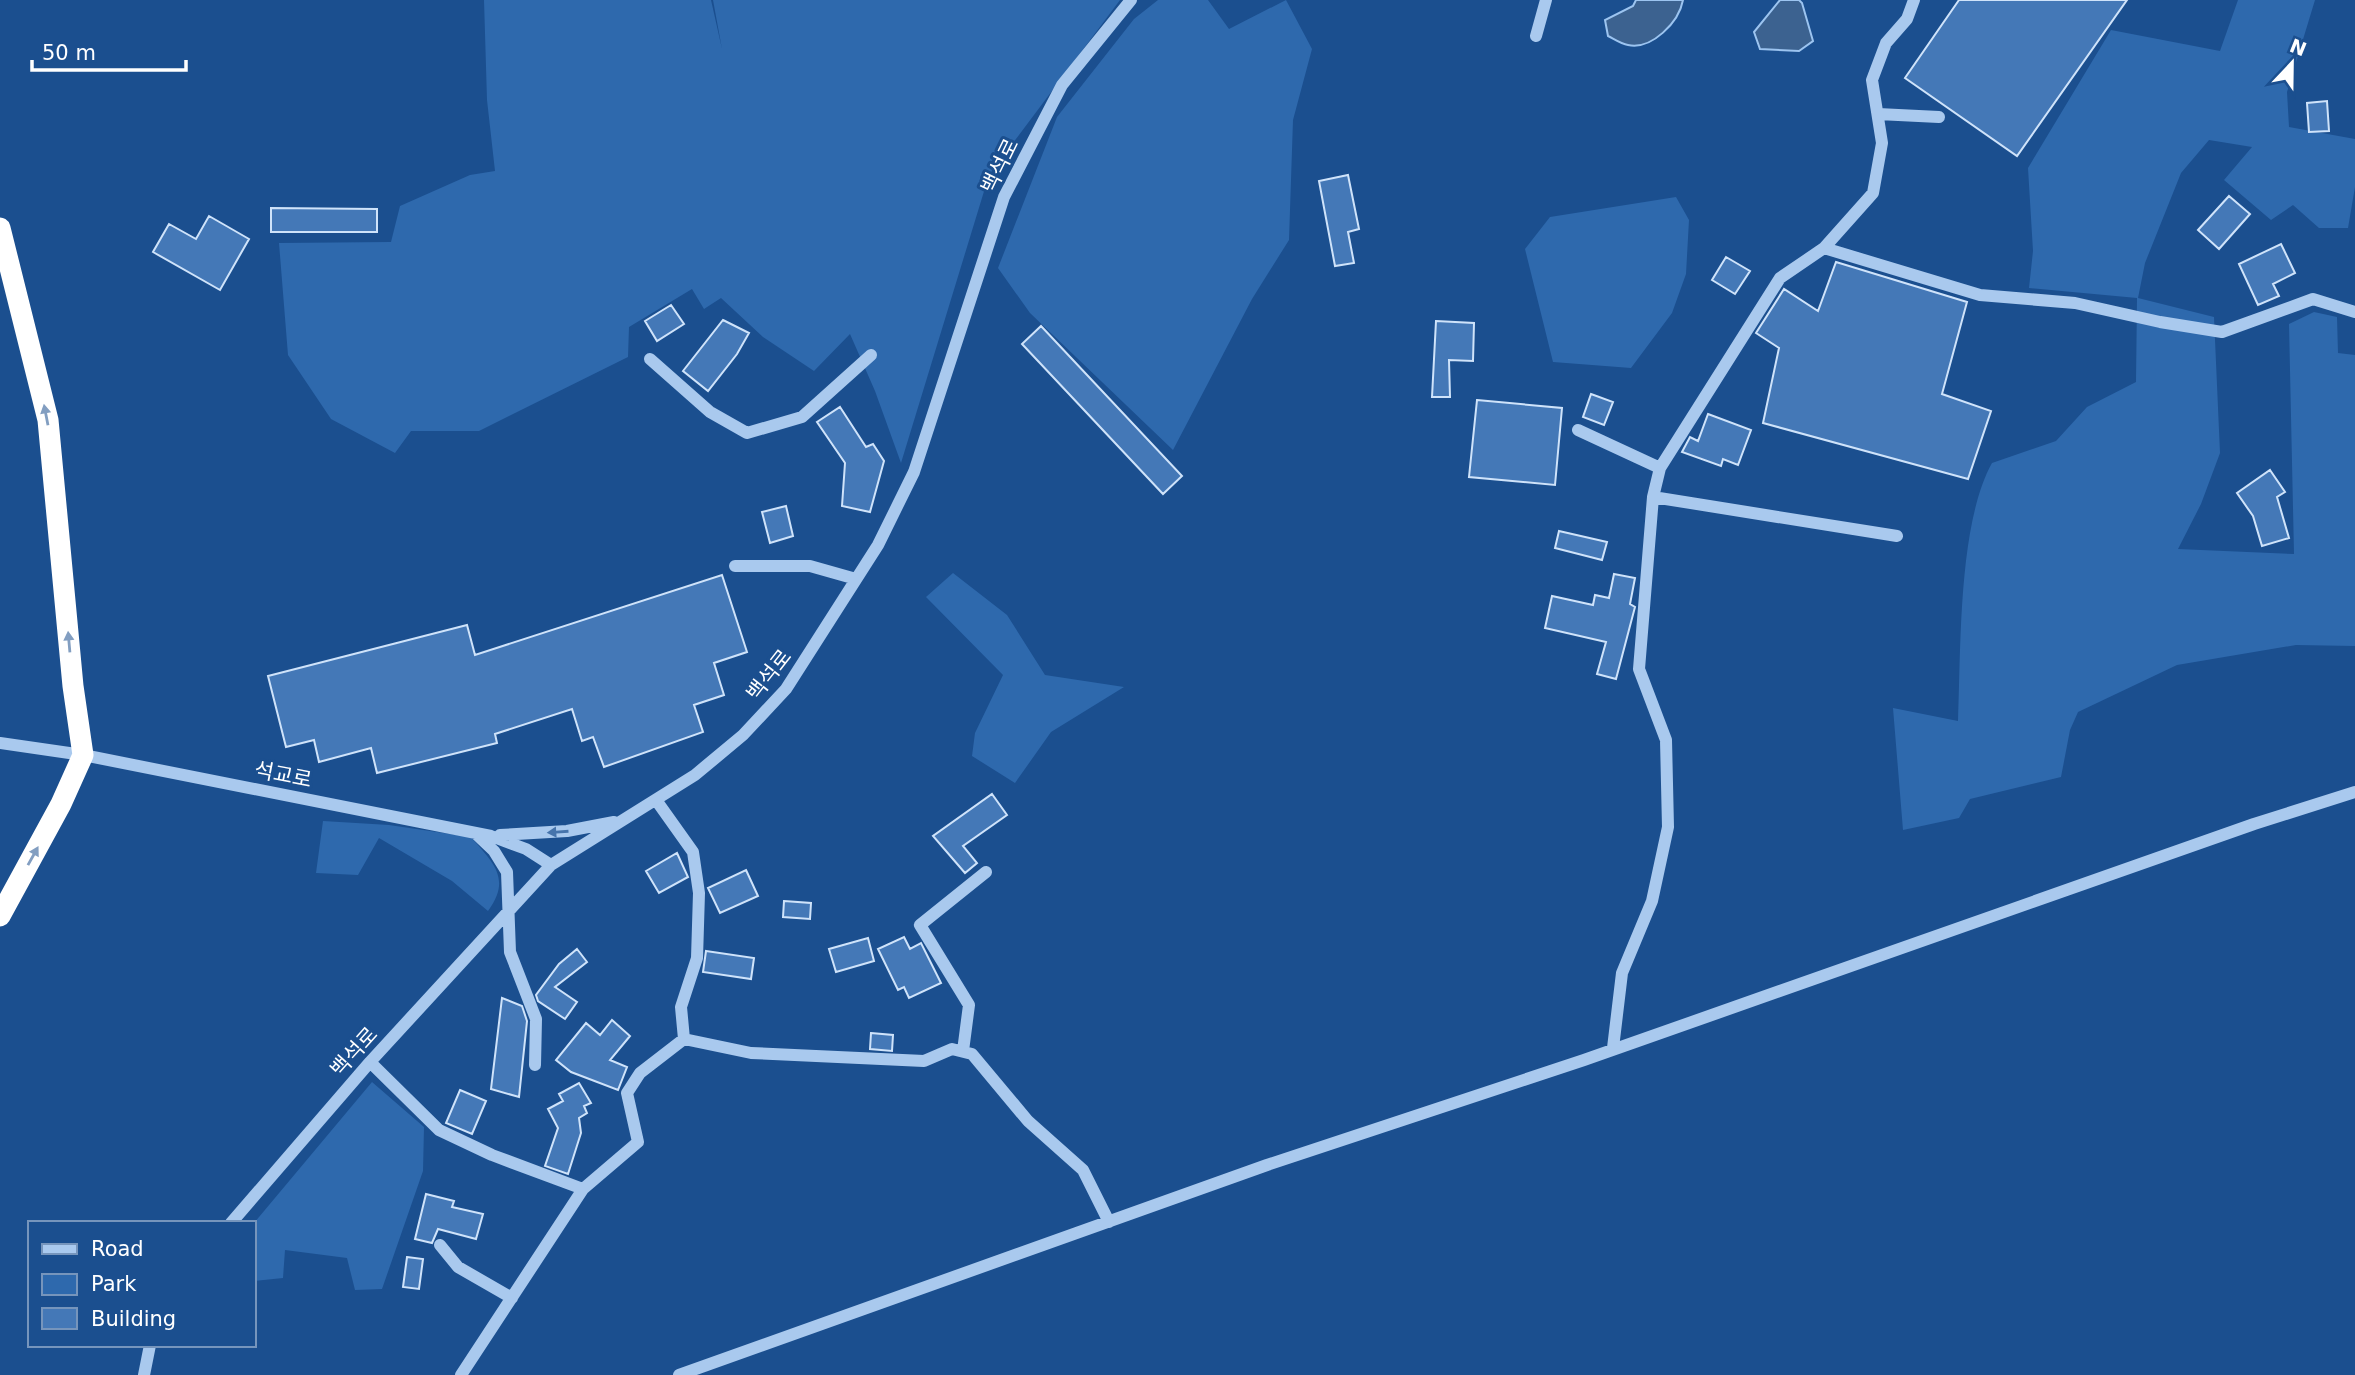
<svg xmlns="http://www.w3.org/2000/svg" width="2355" height="1375" viewBox="0 0 2355 1375" font-family="'DejaVu Sans','Noto Sans KR',sans-serif">
<style>
.green{fill:#2e69ad}
.water{fill:#3c6290;stroke:#9cc4f0;stroke-width:2}
.building{fill:#4478b7;stroke:#cfe3fa;stroke-width:2}
.lines{fill:none;stroke-linecap:round;stroke-linejoin:round}
.minor{stroke:#a9c9ee;stroke-width:12}
.highway{stroke:#fff;stroke-width:21}
.oneway{fill:#829ec1}
.oneway2{fill:#4674ac}
.labels{text-anchor:middle;stroke-width:6;stroke-linejoin:round;paint-order:stroke}
.street-label{font-size:21px;fill:#fff;stroke:#1b4f8f}
</style>
<rect width="100%" height="100%" fill="#1b4f8f"/>
<path class="green" d="M484,0H711L722,49L713,0H1120L989,175L901,463L875,391L850,334L814,371L763,337L721,298L704,309L692,289L629,327L628,357L479,431H411L395,453L331,419L288,355L279,243L391,242L400,206L470,175L495,171L487,100Z
M1158,0H1208L1229,29L1286,0L1312,49L1293,120L1289,240L1252,299L1173,450L1030,313L998,268L1057,117L1134,19Z
M2238,0H2315L2287,92L2289,127L2355,139V187L2348,228H2319L2293,205L2271,220L2224,180L2252,147L2209,140L2181,173L2145,263L2138,298L2214,317L2220,453L2201,504L2178,549L2294,554L2289,324L2314,312L2337,317L2338,353L2355,355V646L2296,645L2177,665L2078,712L2070,730L2061,777L1970,799L1959,818L1903,830L1893,708L1958,721C1961,649 1958,524 1992,463L2056,441L2087,407L2136,382L2137,298L2029,288L2033,251L2028,168L2111,30L2220,51Z
M1676,197L1689,220L1686,274L1672,313L1631,368L1553,362L1525,249L1550,217Z
M953,573L1007,615L1045,675L1124,687L1051,732L1015,783L972,756L975,733L1003,675L926,597Z
M323,821L389,825L471,837C493,863 512,878 488,911L452,881L379,838L358,875L316,873Z
M372,1082L424,1127L423,1171L382,1289L355,1290L347,1258L285,1250L283,1278L254,1281V1223Z"/>
<path class="water" d="M1636,0H1683C1679,22 1652,50 1628,45C1621,44 1614,39 1608,36L1605,20L1633,6Z
M1780,0H1799L1802,3L1813,41L1799,51L1760,49L1754,32Z"/>
<path class="building" d="M1959,0H2127L2017,156L1905,78Z
M2327,101L2329,131L2309,132L2307,103Z
M1348,175L1359,229L1348,232L1354,263L1335,266L1319,181Z
M2229,196L2250,214L2219,249L2198,230Z
M271,208L377,209V232H271Z
M209,216L249,239L220,290L153,252L169,224L196,239Z
M2281,244L2295,273L2273,284L2279,296L2258,305L2239,264Z
M1726,257L1750,271L1735,294L1712,280Z
M1836,262L1967,302L1942,394L1991,411L1968,479L1763,423L1779,348L1756,333L1784,289L1818,311Z
M671,305L684,324L657,341L645,321Z
M723,320L749,333L737,354L708,391L683,371Z
M1436,321L1474,323L1473,361L1449,360L1450,397H1432Z
M1041,326L1182,476L1163,494L1022,344Z
M1591,394L1613,402L1604,425L1583,417Z
M1477,400L1562,408L1555,485L1469,477Z
M840,407L866,447L873,444L884,461L870,512L842,506L845,463L817,422Z
M1708,414L1751,430L1738,465L1723,459L1721,466L1682,452L1690,437L1698,441Z
M2270,470L2285,492L2277,497L2289,538L2262,546L2253,516L2237,493Z
M786,506L793,536L770,543L762,512Z
M1559,531L1607,542L1602,560L1555,548Z
M1614,574L1635,578L1630,604L1635,607L1616,679L1597,674L1606,642L1545,628L1552,596L1593,605L1595,595L1609,598Z
M722,575L747,652L714,663L724,695L694,705L703,732L604,767L593,737L582,741L572,709L495,734L497,743L377,773L371,748L319,762L314,740L286,747L268,676L467,625L475,655Z
M992,794L1007,815L963,846L977,863L965,873L933,836Z
M677,853L688,877L659,893L646,871Z
M746,870L758,896L720,913L708,888Z
M784,901L811,903L810,919L783,917Z
M904,937L910,949L921,943L941,983L909,998L904,987L898,990L878,949Z
M868,938L874,961L836,972L829,949Z
M577,949L587,962L555,987L577,1002L565,1019L538,1001L536,995L559,964Z
M706,951L754,958L751,979L703,972Z
M502,998L522,1006L527,1021L519,1097L491,1089Z
M612,1020L630,1036L610,1060L627,1067L618,1090L571,1072L556,1060L586,1023L600,1035Z
M871,1033L893,1035L892,1051L870,1049Z
M579,1083L591,1103L584,1106L587,1113L579,1118L581,1133L568,1174L545,1166L558,1128L548,1109L563,1101L559,1094Z
M460,1090L486,1101L472,1134L446,1123Z
M426,1194L454,1201L452,1207L483,1214L476,1239L438,1229L432,1243L415,1239Z
M407,1257L423,1259L419,1289L403,1287Z"/>
<g class="lines">
<path class="minor" d="M1536,36L1546,0
M1878,114L1939,117
M1824,248L1980,295L2075,303L2160,322L2222,332L2313,299L2355,312
M650,359L710,412L747,433L802,417L871,355
M1578,430L1660,468
M1653,497L1897,536
M735,566H810L856,579
M0,743L83,755L491,836L526,849L551,865
M656,800L693,852L699,893L697,958L681,1007L684,1039L751,1053L924,1061L952,1049L972,1054L1028,1121L1083,1170L1109,1222
M475,833L494,851L507,872L510,952L536,1019L535,1065
M500,835L567,831L614,822
M1613,1048L1622,973L1652,901L1668,827L1666,740L1639,669L1653,497L1660,468L1780,278L1824,248L1873,193L1882,143L1872,80L1886,43L1907,19L1914,0
M963,1051L969,1005L920,925L986,872
M370,1062L439,1130L492,1155L583,1189
M231,1223L370,1062L551,865L695,775L743,735L786,689L878,545L914,472L1004,197L1062,85L1131,0
M440,1245L458,1267L512,1298
M144,1375L150,1345
M461,1375L583,1189L638,1142L627,1093L640,1073L684,1039
M679,1375L1267,1165L1584,1060L2254,824L2355,792"/>
<path class="highway" d="M0,228L48,420L73,686L83,755L61,804L0,916"/>
</g>
<defs><path id="oneway-solid" d="M-6-.8H1V-3.2L6.5 0L1 3.2V.8H-6Z" transform="scale(1.75)"/></defs>
<g class="oneway">
<use href="#oneway-solid" transform="translate(46 415) rotate(-101)"/>
<use href="#oneway-solid" transform="translate(69 642) rotate(-95)"/>
<use href="#oneway-solid" transform="translate(33 856) rotate(-61)"/>
</g>
<use class="oneway2" href="#oneway-solid" transform="translate(558 832) rotate(176)"/>
<g class="labels">
<g class="street-label">
<text transform="translate(1000 166) rotate(-64)" y="7">백석로</text>
<text transform="translate(769 675) rotate(-52)" y="7">백석로</text>
<text transform="translate(283 775) rotate(11)" y="7">석교로</text>
<text transform="translate(354 1052) rotate(-48)" y="7">백석로</text>
</g>
</g>
<rect x="28" y="1221" width="228" height="126" fill="#1b4f8f" stroke="#7695bc" stroke-width="2"/>
<rect x="42" y="1244" width="35" height="10" fill="#a9c9ee" stroke="#7695bc" stroke-width="2"/>
<text x="91" y="1256" font-size="21" fill="#ffffff">Road</text>
<rect x="42" y="1274" width="35" height="21" fill="#2e69ad" stroke="#7695bc" stroke-width="2"/>
<text x="91" y="1291" font-size="21" fill="#ffffff">Park</text>
<rect x="42" y="1308" width="35" height="21" fill="#4478b7" stroke="#7695bc" stroke-width="2"/>
<text x="91" y="1326" font-size="21" fill="#ffffff">Building</text>
<g transform="translate(2292 63) rotate(22)" stroke="#1b4f8f" stroke-width="5" paint-order="stroke">
<path d="M0-5L12 26L0 18L-12 26Z" fill="#ffffff"/>
<text y="-10" font-size="19" font-weight="bold" text-anchor="middle" fill="#ffffff">N</text>
</g>
<path d="M32 60v10h154v-10" fill="none" stroke="#ffffff" stroke-width="3.5"/>
<text x="42" y="60" font-size="21" fill="#ffffff" stroke="#1b4f8f" stroke-width="5" paint-order="stroke">50 m</text>
</svg>
